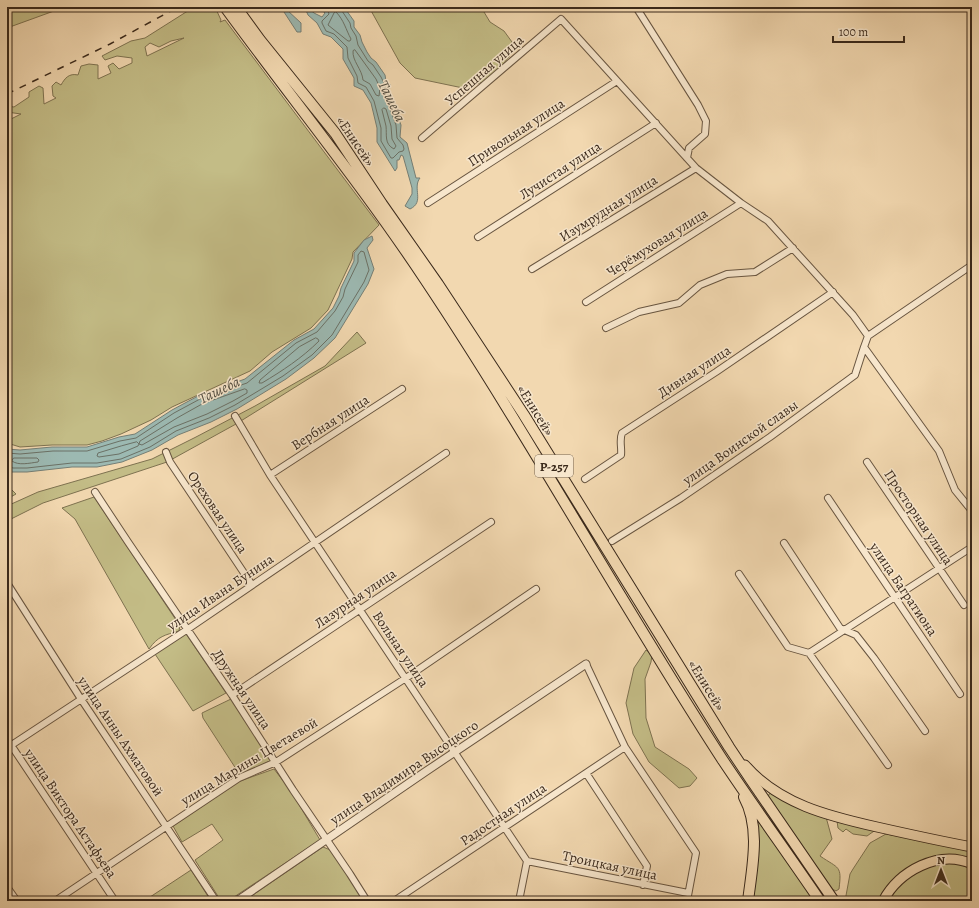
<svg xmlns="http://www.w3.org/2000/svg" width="979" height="908" viewBox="0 0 979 908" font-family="Alegreya,serif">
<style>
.green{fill:#c3bc86;stroke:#7e7250;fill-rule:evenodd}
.water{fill:#9cb9b2;stroke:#757f76}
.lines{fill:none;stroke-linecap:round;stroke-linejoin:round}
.shore{stroke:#6b7166;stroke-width:1}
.minor-casing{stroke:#685540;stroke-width:8}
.tertiary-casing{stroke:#685540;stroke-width:9}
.primary-casing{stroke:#3a291b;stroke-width:11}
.trunk-casing{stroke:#3a291b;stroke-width:12}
.minor{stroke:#f7e6cc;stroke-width:6}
.tertiary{stroke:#f7e6cc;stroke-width:7}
.primary{stroke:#f2d8b0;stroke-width:9}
.trunk{stroke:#f2d8b0;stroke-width:10}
.rail{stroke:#3a291b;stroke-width:1.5;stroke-dasharray:7 7;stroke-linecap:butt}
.labels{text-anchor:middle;stroke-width:3;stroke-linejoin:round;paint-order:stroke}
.shield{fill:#f7e6cc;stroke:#736250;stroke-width:1}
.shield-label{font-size:13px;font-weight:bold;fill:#3a291b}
.street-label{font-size:14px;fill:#3a291b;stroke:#f7e6cc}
.water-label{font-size:15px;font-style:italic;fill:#524d41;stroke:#f7e6cc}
</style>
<rect width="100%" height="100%" fill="#f2d8b0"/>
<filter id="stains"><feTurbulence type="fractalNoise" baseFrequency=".005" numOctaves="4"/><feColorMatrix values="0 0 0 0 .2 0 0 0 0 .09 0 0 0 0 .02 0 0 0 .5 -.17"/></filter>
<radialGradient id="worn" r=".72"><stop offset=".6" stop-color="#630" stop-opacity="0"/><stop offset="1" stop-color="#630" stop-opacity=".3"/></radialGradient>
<path class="green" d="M20,7H65L7,28V10Z
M194,7H215L221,20L220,22L225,20L379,225L353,252L352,259L328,310L311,328L272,352L250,371L172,407L151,420L121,434L102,441L87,445H52L20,447L7,443V121L21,114L7,112V114V106L14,107L29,97V92L39,86L43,88L44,104L56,98L53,96L52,86L56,82L61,85C65,78 69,73 78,75L81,66L89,64L98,65V79L111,73L108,66L113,63L119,69L132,63V58L117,56L105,60L102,56L131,41L145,38ZM184,38L147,56L145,47L150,43L159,47L171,41Z
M369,7H481L490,22L504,31L512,42L509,57L490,80L463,88L415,78L400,63Z
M357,332L366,343L236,424L167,462L43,503L7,521V506L38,492L152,459L196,437L255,406L325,366Z
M7,485L16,494L7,499Z
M94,497L180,626L179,631C165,635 158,636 149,649L75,519L62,508Z
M186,634L226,693L193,711L155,654Z
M646,650L652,654L651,662L645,679L646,718L655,747L689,769L697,778L690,786L679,788L649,762L633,734L626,703L634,668Z
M231,699L272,760L240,775L203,718L202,713Z
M274,769L291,791L320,840L228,901H221L195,860L223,840L212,824L182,842L173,826L240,781Z
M772,793L826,817L832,839L820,856C839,869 842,865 839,889L836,891L832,889L768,798L769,794Z
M753,807L818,901H750Z
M837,821L877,829L867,836L853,834L846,829L843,832L838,828Z
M886,834L972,850V861L958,857L902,873L888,885L878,901H845L850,874L853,869L870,843Z
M323,847L333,851L364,901H244Z
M943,863L957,864L972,868V901H884L906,877L926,868Z
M191,870L211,901H144Z"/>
<path class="water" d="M318,7H344L354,21V27L360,35L362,42L367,52L371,58L376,62L385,75L386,81L390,84L389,94L401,125L400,137L407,143L416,178H420C412,188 425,202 410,209L405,206L412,194V188L403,156L401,155L399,160H397V168L395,171L377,142V128L371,103L363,90L354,86V78L343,59V49L331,37L323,34L317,23L308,15L305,8H308L314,13L322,17L325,13Z
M284,8L287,10L301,23V32H297L284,12Z
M372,236L373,240L367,248L374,269L368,284L335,338L314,358L286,379L237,409L211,422L178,435L152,450L122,462L97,467H72L27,472H12L7,469V449L20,450L52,447H87L119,437L135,434L172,410L198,396L245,379L294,340L314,329L333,308L339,296L341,288L354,261V253L364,240Z"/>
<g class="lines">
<path class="shore" d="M324,7L328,11L329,14L322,21V23L326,31L334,34L347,47L348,58L357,76L358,83L366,87L374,101L381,128V141L391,158H393L399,152L403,151L404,149L403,145L397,138L396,125L385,95V85L381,77L373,65L368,61L358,45L356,36L351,28L350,23L342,11L341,7
M336,12C344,20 346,30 351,39L350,41H348L328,25L334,13Z
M355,50L376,79L380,88L379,96L376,95L370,84L363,80C362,69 352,61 353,51Z
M384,108L386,109L391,126L392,139L396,146L394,149C384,144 387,135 386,126C385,121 383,115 382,110Z
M316,338L318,339L319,341C302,358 282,371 262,383H259L260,380L299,347Z
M245,389L247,390V393L233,401L207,414L174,427L142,445L139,444L140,441L177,418L202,404Z
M137,442L139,444L138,446L119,454L99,457L97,456L98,453L121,446Z
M7,453L20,454L53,451H87L120,441L136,438L174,413L200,399L247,383L296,343L317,332L335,311L343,297L345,289L358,262V255L361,251L364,252L369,270L364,282L332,335L312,355L283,376L235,405L209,418L176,431L150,447L121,459L97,463H72L27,468H13L7,466
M14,458H37L39,460L38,462C30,463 18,466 12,461Z"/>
<g class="minor-casing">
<path id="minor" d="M636,7L698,105L706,121L705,134L689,148L687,158
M422,138L561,19L696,168L741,203L768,221L853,315L868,336L864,347L939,451L955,490L972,511
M428,203L617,81
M478,237L656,123
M532,269L696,168
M586,302L741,203
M606,328L639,312L679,303L700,285L727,274L755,272L793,248
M868,336L972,265
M235,416L270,475L527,861L519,901
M166,452L170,462L252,585
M867,462L964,605
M270,475L402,389
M585,479L621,455C622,448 619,440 622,433L716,372L833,292
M95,492L128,542L232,695L293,790L350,874L367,901
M828,498L960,694
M612,541L681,498L770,437L855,375L864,347
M784,543L840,628L856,635L874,658L925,731
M739,574L788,647L809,653L888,765
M7,583L81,699L216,901
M809,653L972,547
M586,664L625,747L696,853L687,901
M232,695L491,522
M7,739L115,901
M7,748L188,629L446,453
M586,773L647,866L643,885
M527,861L688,893
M7,887L17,901
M55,901L239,778L276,762L406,678L536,589
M394,901L625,747"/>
</g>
<g class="tertiary-casing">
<path id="tertiary" d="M237,901L425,772L586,664"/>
</g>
<g class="primary-casing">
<path id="primary" d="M745,765C779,804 828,816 877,827C908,834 940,841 972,847
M883,901C899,871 939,849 972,864"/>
</g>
<g class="trunk-casing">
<path id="trunk" d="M225,7C292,99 364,187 426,281C530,437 620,602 722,759C754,807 788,854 820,901
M236,7L260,40L335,133L382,204L438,284L524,415L729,747L751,780L834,901
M744,797C761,828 752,868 748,901"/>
</g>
<use href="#minor" class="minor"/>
<use href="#tertiary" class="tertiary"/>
<use href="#primary" class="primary"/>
<use href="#trunk" class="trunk"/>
<path class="rail" d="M7,94L110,44L178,7"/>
</g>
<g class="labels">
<rect class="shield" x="535" y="455" width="38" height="22" rx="3"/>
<g class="shield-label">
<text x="554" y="471">Р-257</text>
</g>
<g class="street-label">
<text transform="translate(484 70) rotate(-41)" y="5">Успешная улица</text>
<text transform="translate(516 132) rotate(-33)" y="5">Привольная улица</text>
<text transform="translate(356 141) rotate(56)" y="5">«Енисей»</text>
<text transform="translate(560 170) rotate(-33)" y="5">Лучистая улица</text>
<text transform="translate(608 208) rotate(-32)" y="5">Изумрудная улица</text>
<text transform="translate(657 242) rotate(-32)" y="5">Черёмуховая улица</text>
<text transform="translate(694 371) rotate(-33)" y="5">Дивная улица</text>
<text transform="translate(536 410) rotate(58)" y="5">«Енисей»</text>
<text transform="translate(330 422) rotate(-33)" y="5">Вербная улица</text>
<text transform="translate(740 442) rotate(-35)" y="5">улица Воинской славы</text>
<text transform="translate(218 512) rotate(56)" y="5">Ореховая улица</text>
<text transform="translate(919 517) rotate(56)" y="5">Просторная улица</text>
<text transform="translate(904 589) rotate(56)" y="5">улица Багратиона</text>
<text transform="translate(220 592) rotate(-34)" y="5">улица Ивана Бунина</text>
<text transform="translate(355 598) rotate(-34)" y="5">Лазурная улица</text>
<text transform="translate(401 649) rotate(56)" y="5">Вольная улица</text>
<text transform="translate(707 685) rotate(58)" y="5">«Енисей»</text>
<text transform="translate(242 689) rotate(56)" y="5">Дружная улица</text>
<text transform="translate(121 736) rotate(56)" y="5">улица Анны Ахматовой</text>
<text transform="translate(249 761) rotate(-31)" y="5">улица Марины Цветаевой</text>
<text transform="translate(404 772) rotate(-34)" y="5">улица Владимира Высоцкого</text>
<text transform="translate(71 813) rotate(56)" y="5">улица Виктора Астафьева</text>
<text transform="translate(503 814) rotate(-34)" y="5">Радостная улица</text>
<text transform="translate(610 865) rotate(12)" y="5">Троицкая улица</text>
</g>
<g class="water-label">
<text transform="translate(392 101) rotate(64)" y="5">Ташеба</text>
<text transform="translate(219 390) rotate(-26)" y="5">Ташеба</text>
</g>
</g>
<rect width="979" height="908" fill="none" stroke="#f2d8b0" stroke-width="24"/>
<rect x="8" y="8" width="963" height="892" fill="none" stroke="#3a291b" stroke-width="2"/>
<rect x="12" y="12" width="955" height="884" fill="none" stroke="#3a291b"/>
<g transform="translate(941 870)" stroke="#f7e6cc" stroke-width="3" paint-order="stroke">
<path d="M0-3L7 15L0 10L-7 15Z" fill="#3a291b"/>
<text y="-6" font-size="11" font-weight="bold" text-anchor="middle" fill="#3a291b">N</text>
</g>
<path d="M833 36v6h71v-6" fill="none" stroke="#3a291b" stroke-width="2"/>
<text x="839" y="36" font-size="12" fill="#3a291b" stroke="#f7e6cc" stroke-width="3" paint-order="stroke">100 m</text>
<rect width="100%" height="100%" filter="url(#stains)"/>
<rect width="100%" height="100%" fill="url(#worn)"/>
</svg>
